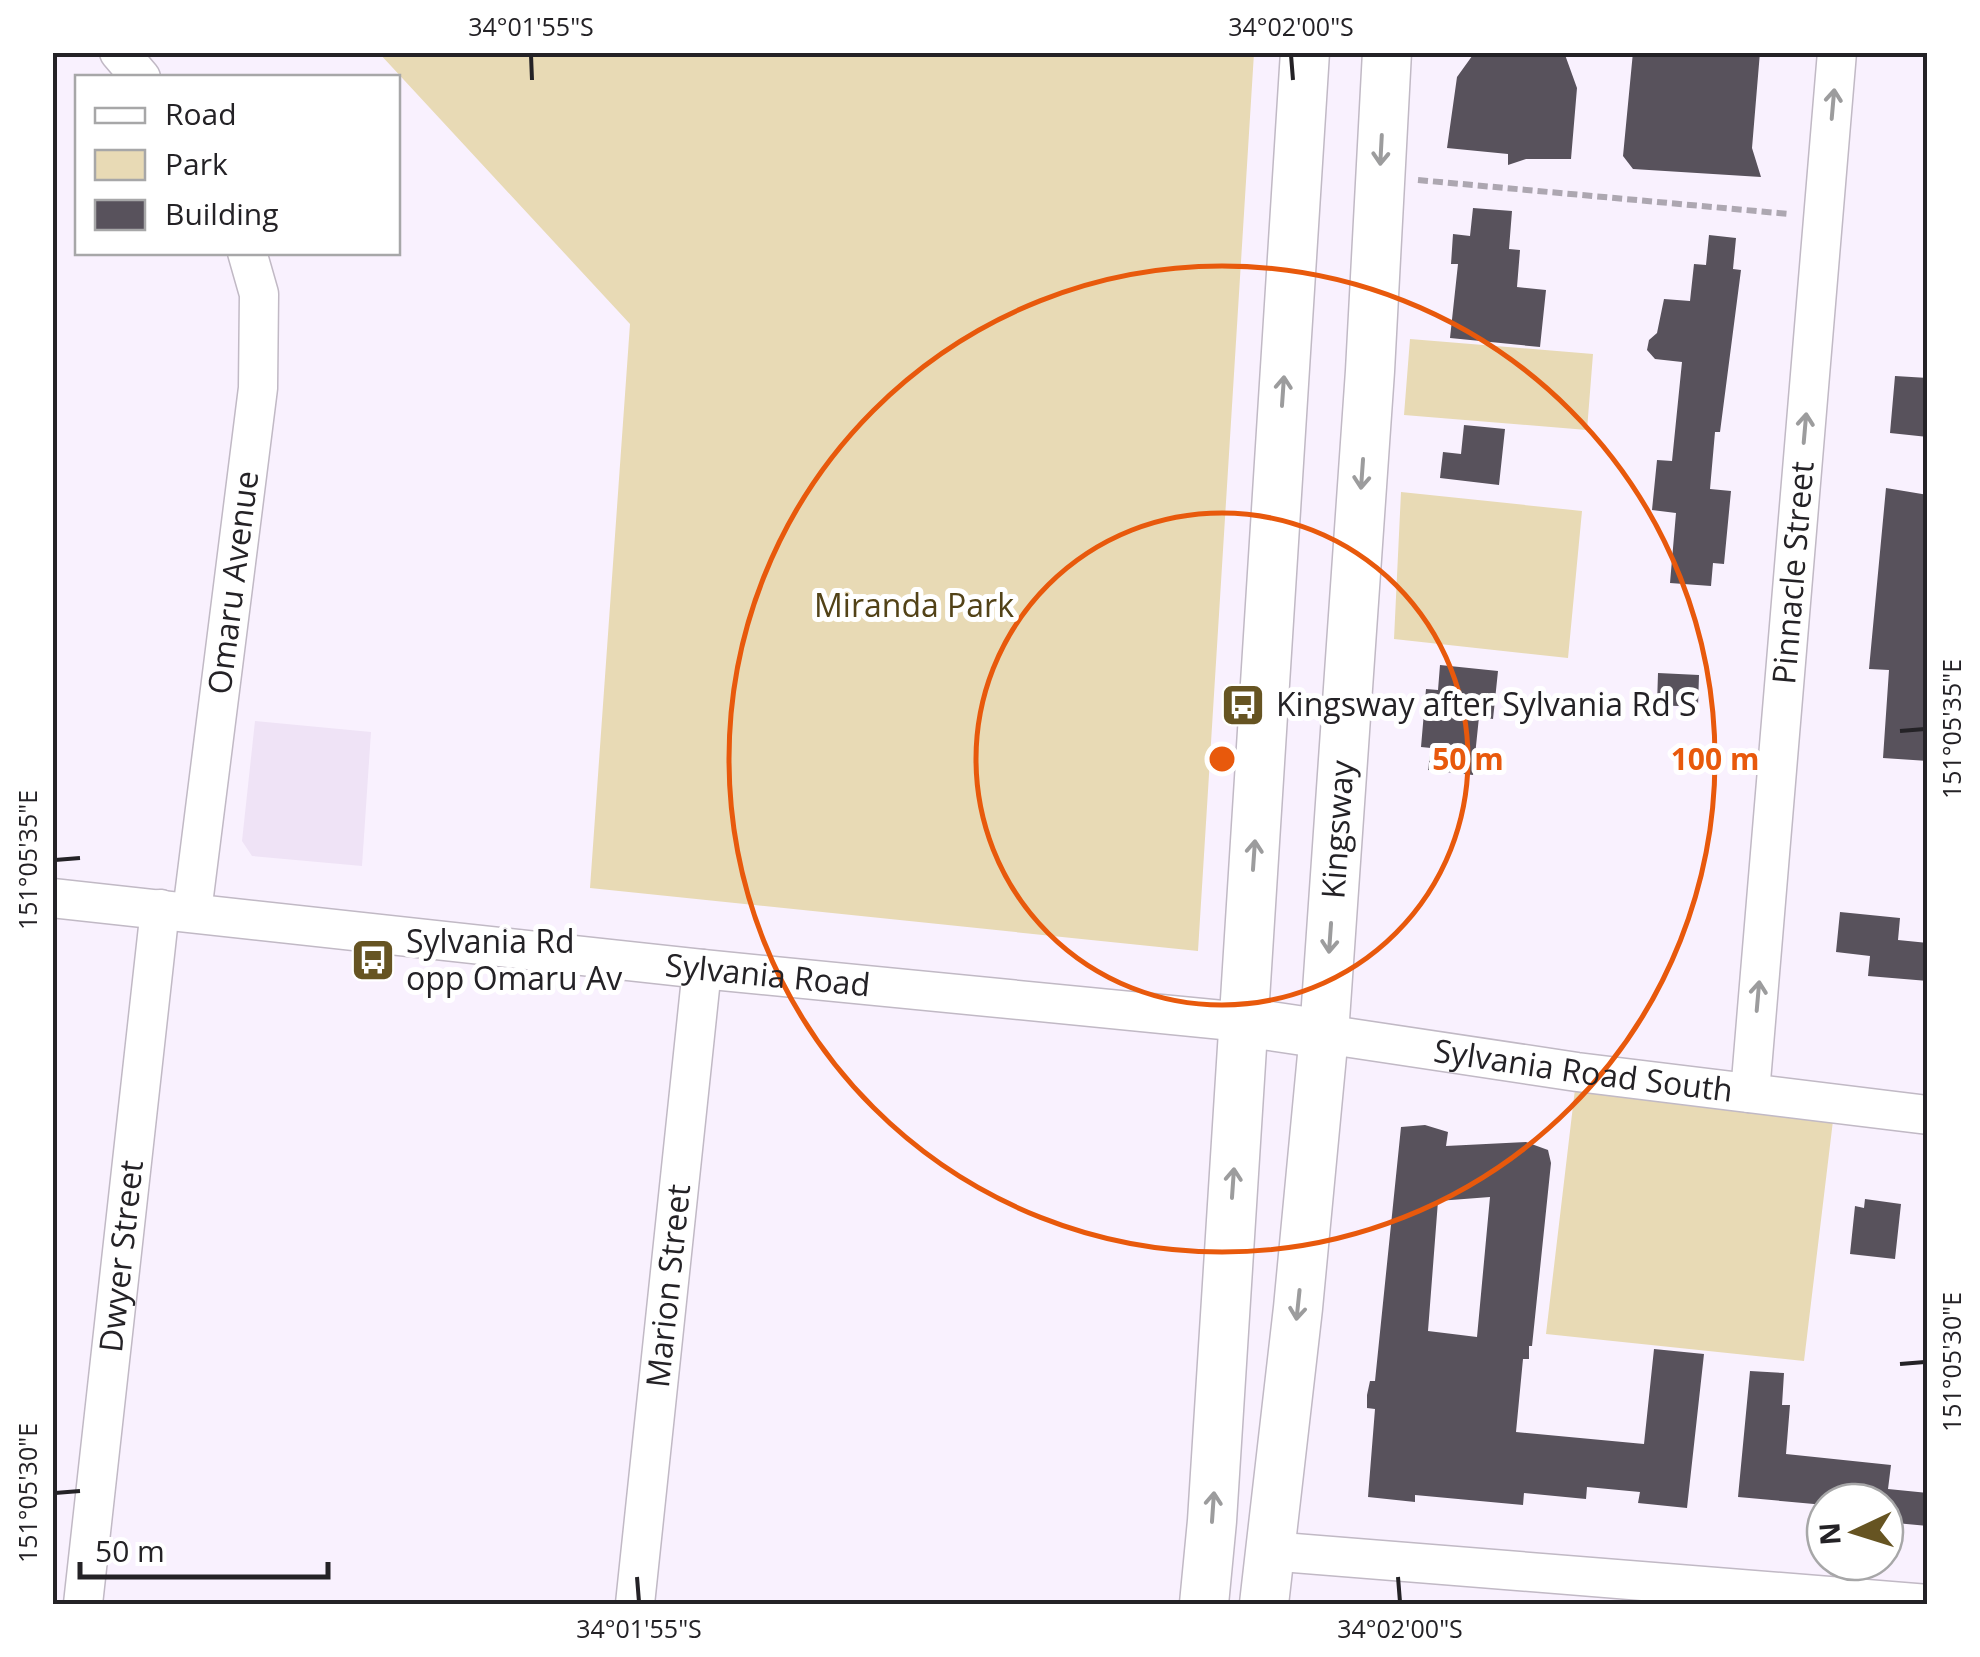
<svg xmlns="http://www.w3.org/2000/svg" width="1980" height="1657" viewBox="0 0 1980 1657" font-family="'Open Sans',sans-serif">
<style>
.built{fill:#efe3f6}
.green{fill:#e8dab5}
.building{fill:#58525c;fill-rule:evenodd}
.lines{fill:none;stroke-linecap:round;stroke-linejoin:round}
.minor-casing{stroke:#c1b9c5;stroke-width:41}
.major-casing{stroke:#c1b9c5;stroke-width:51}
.path{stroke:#ada7b1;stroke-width:6;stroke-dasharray:10 5;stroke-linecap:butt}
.minor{stroke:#fff;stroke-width:38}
.major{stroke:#fff;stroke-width:48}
.oneway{stroke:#9c9c9d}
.ticks{fill:none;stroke:#242226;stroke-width:4}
.ring{fill:none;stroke:#e8590c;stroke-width:5}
.labels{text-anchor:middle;stroke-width:10;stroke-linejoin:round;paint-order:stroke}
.street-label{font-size:32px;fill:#242226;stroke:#fff}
.park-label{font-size:32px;fill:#524217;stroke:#fff}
.poi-label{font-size:32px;fill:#242226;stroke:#fff;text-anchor:start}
.centre{fill:#e8590c;stroke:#fff;stroke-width:5}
.ring-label{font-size:30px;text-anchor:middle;font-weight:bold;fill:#e8590c;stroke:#fff;stroke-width:10;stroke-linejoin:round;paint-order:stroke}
.neatline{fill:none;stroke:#242226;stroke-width:4}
.ticks-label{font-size:25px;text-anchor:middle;fill:#242226}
</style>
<rect width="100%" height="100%" fill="#f9f1fe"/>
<path class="built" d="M255,721L371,732L362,866L252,856L242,841Z"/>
<path class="green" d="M379,53H1254L1198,951L590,888L630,324Z
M1410,339L1593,354L1587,430L1404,415Z
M1401,492L1582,511L1568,658L1394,639Z
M1577,1072L1835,1104L1804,1361L1546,1334Z"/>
<path class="building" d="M1475,52H1564L1577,88L1571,159H1526L1508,165V154L1447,148L1457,77Z
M1633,52H1760L1752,148L1761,177L1633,169L1623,156Z
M1473,208L1512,211L1509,249L1520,250L1517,287L1546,290L1540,347L1450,338L1458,264H1451L1453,234L1470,236Z
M1709,235L1736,238L1733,269L1741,270L1720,432H1715L1710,489L1731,491L1724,564L1713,563L1711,586L1670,583L1676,513L1652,510L1657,460L1672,461L1682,362L1655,359L1647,350L1649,340L1657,333L1664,299L1690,301L1694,264L1706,265Z
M1895,376L1928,378V437L1890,433Z
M1464,425L1505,429L1499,485L1440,478L1443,452L1461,454Z
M1886,488L1928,495V761L1883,758L1889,670L1869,669Z
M1440,665L1498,671L1493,719L1479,717L1473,775L1428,770L1431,748L1421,747L1426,689L1438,690Z
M1658,673L1699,675L1698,707L1657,705Z
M1840,912L1900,918L1898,940L1928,943V981L1868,976L1870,956L1836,952Z
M1425,1125L1448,1132L1446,1146L1526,1142L1548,1150L1551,1163L1532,1346H1529V1359H1523L1516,1432L1644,1444L1654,1349L1704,1354L1687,1508L1638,1503L1640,1492L1587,1487L1586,1499L1524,1493L1523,1505L1415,1495V1502L1368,1497L1375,1409L1367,1408V1395L1370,1381H1375L1401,1127ZM1490,1197L1477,1337L1428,1331L1438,1201Z
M1865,1199L1901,1204L1895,1259L1850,1254L1855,1206L1864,1208Z
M1750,1371L1784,1373L1782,1405H1790L1786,1454L1891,1465L1888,1489L1928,1493V1526L1885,1522V1502H1825V1505L1738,1497Z"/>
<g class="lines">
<g class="minor-casing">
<g id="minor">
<path d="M119,52L141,78"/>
<path id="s1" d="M52,898L702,969L1243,1022"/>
<path id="s2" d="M192,912L258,388L259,294L247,252"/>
<path id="s3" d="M1324,1034L1577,1072L1928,1115"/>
<path id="s4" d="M1750,1093L1837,52"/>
<path d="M1269,1551L1928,1604"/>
<path id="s5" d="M83,1604L160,909"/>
<path id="s6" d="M635,1604L702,969"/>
</g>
</g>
<g class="major-casing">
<g id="major">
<path d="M1243,1022L1324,1034"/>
<path d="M1204,1604L1212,1521L1305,52"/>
<path id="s7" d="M1264,1604L1298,1308L1324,1034L1370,371L1387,52"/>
</g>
</g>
<path class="path" d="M1418,180L1789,214"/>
<use href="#minor" class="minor"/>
<use href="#major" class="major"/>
</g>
<defs><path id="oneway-shaft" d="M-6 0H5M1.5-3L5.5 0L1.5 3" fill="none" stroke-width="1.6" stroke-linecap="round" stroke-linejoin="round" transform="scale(2.5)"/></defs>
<g class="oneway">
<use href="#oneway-shaft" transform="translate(1833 104) rotate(-85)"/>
<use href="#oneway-shaft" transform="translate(1381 150) rotate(93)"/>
<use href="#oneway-shaft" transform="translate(1283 391) rotate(-86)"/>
<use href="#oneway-shaft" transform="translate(1805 428) rotate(-85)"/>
<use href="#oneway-shaft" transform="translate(1362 474) rotate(94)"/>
<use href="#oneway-shaft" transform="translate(1254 855) rotate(-86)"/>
<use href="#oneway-shaft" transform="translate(1330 938) rotate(94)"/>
<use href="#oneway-shaft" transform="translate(1758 996) rotate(-85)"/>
<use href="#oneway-shaft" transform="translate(1233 1183) rotate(-86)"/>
<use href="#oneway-shaft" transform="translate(1298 1305) rotate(96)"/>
<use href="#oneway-shaft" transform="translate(1213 1507) rotate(-86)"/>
</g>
<path class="ticks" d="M531,55L532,80M1291,55L1293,80M1900,731L1925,729M55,860L80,858M1900,1364L1925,1362M55,1493L80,1491M637,1577L639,1602M1398,1577L1400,1602"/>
<g class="ring">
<circle cx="1222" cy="759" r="246"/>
<circle cx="1222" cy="759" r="493"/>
</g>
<defs>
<g id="bus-square" transform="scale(2.25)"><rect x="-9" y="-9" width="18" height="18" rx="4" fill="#665422" stroke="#fff"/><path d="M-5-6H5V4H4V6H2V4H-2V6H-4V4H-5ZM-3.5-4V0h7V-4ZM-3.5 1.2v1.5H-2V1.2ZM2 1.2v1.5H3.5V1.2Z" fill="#fff"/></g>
</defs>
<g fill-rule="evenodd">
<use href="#bus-square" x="1243" y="705"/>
<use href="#bus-square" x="373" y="960"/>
</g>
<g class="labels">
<g class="street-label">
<text dy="11" stroke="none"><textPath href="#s4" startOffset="522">Pinnacle Street</textPath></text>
<text dy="11" stroke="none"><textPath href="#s2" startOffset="332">Omaru Avenue</textPath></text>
<text dy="11" stroke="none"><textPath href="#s7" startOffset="778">Kingsway</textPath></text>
<text dy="11" stroke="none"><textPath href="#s1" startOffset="720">Sylvania Road</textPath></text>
<text dy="11" stroke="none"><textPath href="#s3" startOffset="262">Sylvania Road South</textPath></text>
<text dy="11" stroke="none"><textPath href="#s5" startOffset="350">Dwyer Street</textPath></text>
<text dy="11" stroke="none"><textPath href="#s6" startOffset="320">Marion Street</textPath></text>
</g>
<g class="park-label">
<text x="914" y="617">Miranda Park</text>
</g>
<g class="poi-label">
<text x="1276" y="716">Kingsway after Sylvania Rd S</text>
<text x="406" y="953">Sylvania Rd<tspan x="406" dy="37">opp Omaru Av</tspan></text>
</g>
</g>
<circle cx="1222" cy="759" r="15" class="centre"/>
<g class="ring-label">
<text x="1468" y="770">50 m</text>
<text x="1715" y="770">100 m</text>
</g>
<rect width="1980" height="1657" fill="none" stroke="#ffffff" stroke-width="110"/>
<rect x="75" y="75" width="325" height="180" fill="#ffffff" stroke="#a7a7a8" stroke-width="2.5"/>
<rect x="95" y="108" width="50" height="15" fill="#ffffff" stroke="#a7a7a8" stroke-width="2.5"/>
<text x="165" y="125" font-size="30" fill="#242226">Road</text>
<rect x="95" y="150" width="50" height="30" fill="#e8dab5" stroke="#a7a7a8" stroke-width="2.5"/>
<text x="165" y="175" font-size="30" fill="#242226">Park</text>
<rect x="95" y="200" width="50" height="30" fill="#58525c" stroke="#a7a7a8" stroke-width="2.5"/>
<text x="165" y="225" font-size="30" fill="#242226">Building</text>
<g transform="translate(1855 1532) rotate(266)"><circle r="48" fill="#ffffff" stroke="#a7a7a8" stroke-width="2.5"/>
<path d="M0-8L18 38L0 25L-18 38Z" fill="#665422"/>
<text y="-15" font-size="28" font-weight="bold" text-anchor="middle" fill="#242226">N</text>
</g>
<path d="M80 1562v15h248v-15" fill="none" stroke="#242226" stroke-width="5"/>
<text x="95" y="1562" font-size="30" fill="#242226" stroke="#ffffff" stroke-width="8" paint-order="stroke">50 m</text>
<rect x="55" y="55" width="1870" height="1547" class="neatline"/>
<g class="ticks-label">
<text x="531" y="36">34°01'55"S</text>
<text x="1291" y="36">34°02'00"S</text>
<text transform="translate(1952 729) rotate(-90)" y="9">151°05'35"E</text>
<text transform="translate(28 860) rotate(-90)" y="9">151°05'35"E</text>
<text transform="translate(1952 1362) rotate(-90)" y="9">151°05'30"E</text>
<text transform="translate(28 1493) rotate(-90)" y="9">151°05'30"E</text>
<text x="639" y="1638">34°01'55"S</text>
<text x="1400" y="1638">34°02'00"S</text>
</g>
</svg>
